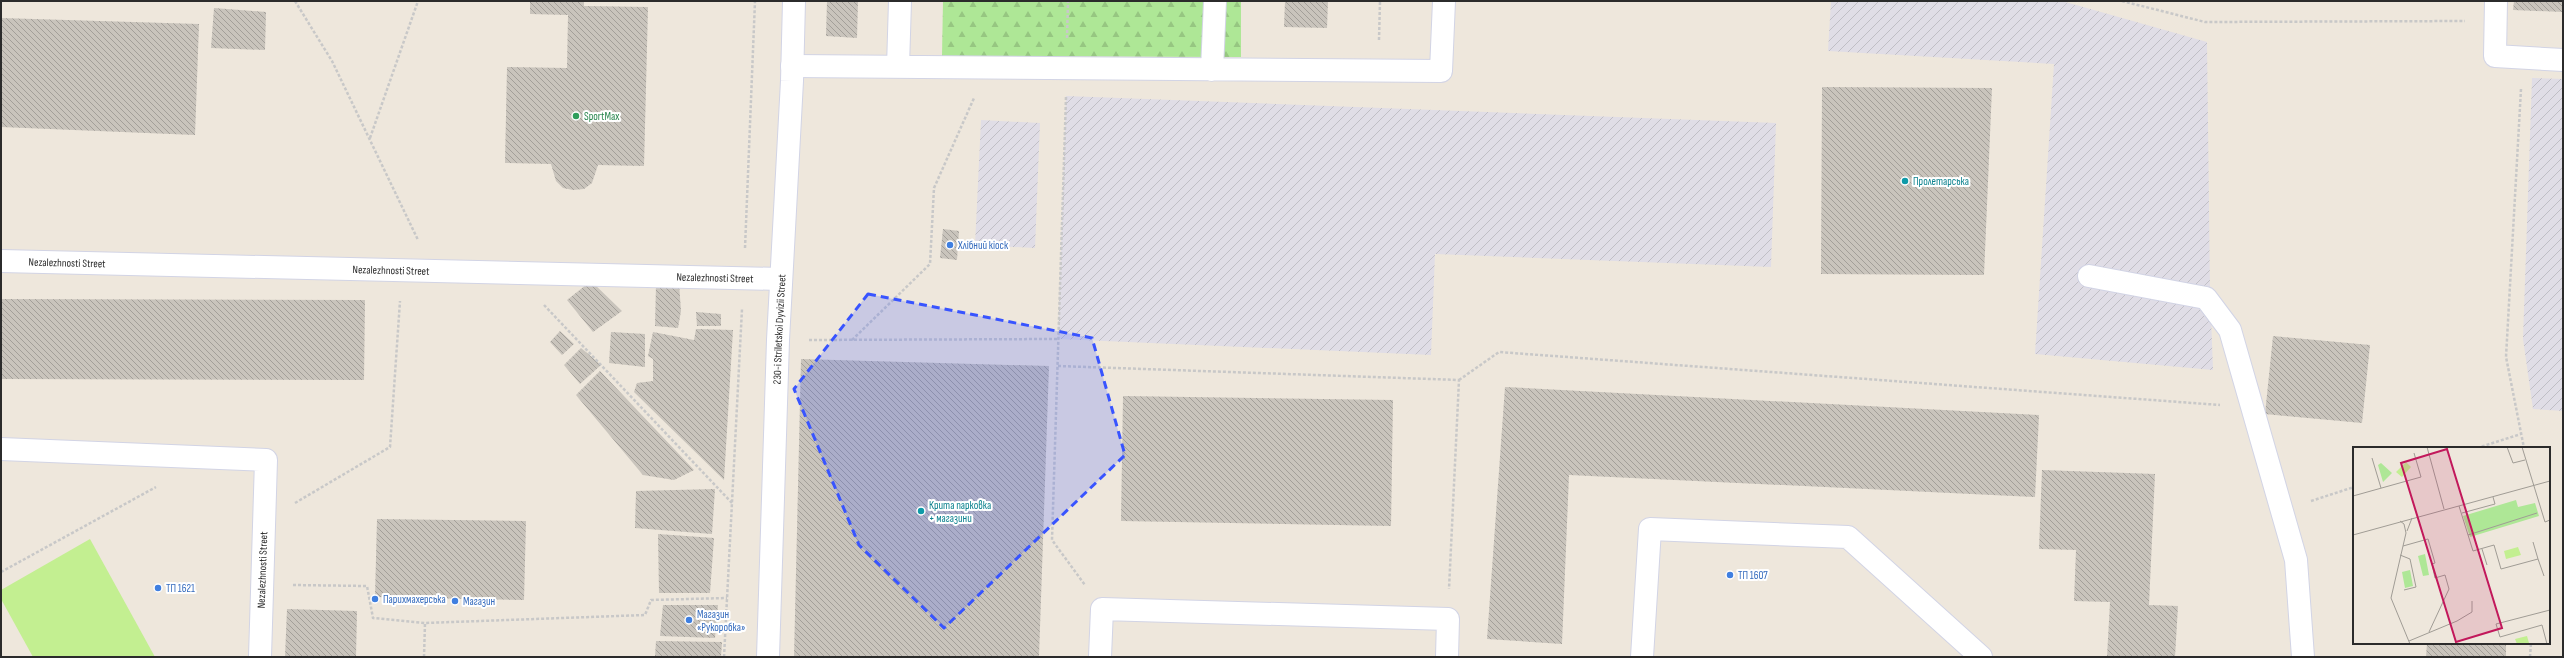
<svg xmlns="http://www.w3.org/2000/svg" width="2564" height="658" viewBox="0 0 2564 658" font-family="'Sofia Sans Condensed',sans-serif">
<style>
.industrial{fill:url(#industrial-furrows)}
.forest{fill:url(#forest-firs)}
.pitch{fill:#c3ef91}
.building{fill:url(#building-back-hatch)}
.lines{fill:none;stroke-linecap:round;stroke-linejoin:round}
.service-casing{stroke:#d2d4e5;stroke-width:24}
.minor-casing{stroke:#d2d4e5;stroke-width:24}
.tertiary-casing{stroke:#d2d4e5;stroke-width:24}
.path{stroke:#c8c8c8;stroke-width:2.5;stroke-dasharray:3 2;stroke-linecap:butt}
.service{stroke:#fff;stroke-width:22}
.minor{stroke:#fff;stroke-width:22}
.tertiary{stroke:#fff;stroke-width:22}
.marked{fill:#3854ff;fill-opacity:0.2;stroke:#3854ff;stroke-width:3;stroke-dasharray:8 5;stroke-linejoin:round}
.leisure-dot{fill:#2e9e5b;stroke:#fff;stroke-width:1.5}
.culture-dot{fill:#0f9aa8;stroke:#fff;stroke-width:1.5}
.shop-dot{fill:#3f7fe0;stroke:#fff;stroke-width:1.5}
.labels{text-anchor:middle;stroke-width:4;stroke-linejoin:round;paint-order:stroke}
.leisure-label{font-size:11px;fill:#27864d;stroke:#fff;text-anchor:start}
.culture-label{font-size:11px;fill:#0d838f;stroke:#fff;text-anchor:start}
.shop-label{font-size:11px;fill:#366cbe;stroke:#fff;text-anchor:start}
.street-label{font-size:11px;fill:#2b2b2b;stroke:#fff}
.inset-road{fill:none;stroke:#a09c95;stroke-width:1}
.view{fill:#c2185b;fill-opacity:0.15;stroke:#c2185b;stroke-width:2}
.inset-edge{fill:none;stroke:#2b2b2b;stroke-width:2}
</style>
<defs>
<pattern id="industrial-furrows" width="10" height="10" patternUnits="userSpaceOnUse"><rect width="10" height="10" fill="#e0dde6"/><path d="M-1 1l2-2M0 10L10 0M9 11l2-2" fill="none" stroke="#c0bec5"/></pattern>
<pattern id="forest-firs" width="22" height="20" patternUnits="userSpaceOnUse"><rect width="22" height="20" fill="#aee796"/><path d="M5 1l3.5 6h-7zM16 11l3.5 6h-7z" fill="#96c681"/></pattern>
<pattern id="building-back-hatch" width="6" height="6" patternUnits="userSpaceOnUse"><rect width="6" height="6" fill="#c9c4bc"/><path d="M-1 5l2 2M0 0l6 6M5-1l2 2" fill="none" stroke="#a39f99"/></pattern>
</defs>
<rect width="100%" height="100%" fill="#eee7dc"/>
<path class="industrial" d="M1831,1H2062L2207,42L2210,289L2213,370L2035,354L2054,64L1828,51Z
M2532,78L2563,79V411L2533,409L2523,339Z
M1066,96L1776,123L1771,267L1435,254L1431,355L1058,339Z
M981,120L1040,123L1035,248L975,245Z"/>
<path class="forest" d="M943,1H1241V57L942,56Z"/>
<path class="pitch" d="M90,539L155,657H33L1,599V590Z"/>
<path class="building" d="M530,1H584V6L648,7L644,166L598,165L592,183L584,189L573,190L563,188L556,181L551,164L505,163L507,67L567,68L568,15L530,14Z
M827,1H858L857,38L826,36Z
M1285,1H1328L1327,28L1284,27Z
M2514,1H2563V12L2513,10Z
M214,8L266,12L265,50L211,48Z
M1,18L199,24L195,135L1,127Z
M1822,87L1992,88L1984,275L1821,274Z
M943,229L959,231L957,260L940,258Z
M591,281L622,311L593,332L567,300Z
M679,283L681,311L678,328L655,326L656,285Z
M1,299L365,300L364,380L1,379Z
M696,312L721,314V326H697Z
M696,329L733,330L724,480L634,392L637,383L653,381V359L648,356L653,332L694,340Z
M560,331L574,344L562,355L550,342Z
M611,332L645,334V367L609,363Z
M2273,336L2370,345L2362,423L2265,414Z
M581,348L601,365L580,384L564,365Z
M801,359L1049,366L1039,657H794Z
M600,371L694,470L674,480L643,475L576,395Z
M1505,387L2039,415L2035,497L1569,475L1562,644L1487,639Z
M1123,396L1393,400L1391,526L1121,521Z
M2042,470L2155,474L2149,605L2178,606L2175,657H2107L2110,602L2074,601L2076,550L2039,549Z
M715,489L712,534L635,528L636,491Z
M377,519L526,521L524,600L375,597Z
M658,534L714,538L710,593H659Z
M663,605H718L715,638L660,636Z
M287,609L357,611L356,657H285Z
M656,641L722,642L721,657H655Z
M2427,643H2506V657H2426Z"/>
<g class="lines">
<g class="service-casing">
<path id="service" d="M2496,1L2495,56L2563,60
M792,66L1441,71L1444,1
M898,67L900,1
M1212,70L1215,1
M2089,276L2206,298L2230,330L2296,560L2303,657
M1100,657L1102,609L1448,619L1447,657
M1642,657L1650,529L1848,537L1981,657"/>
</g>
<g class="minor-casing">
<g id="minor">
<path id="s1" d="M1,261L780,279"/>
<path d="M1,449L266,460L260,657"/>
</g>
</g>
<g class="tertiary-casing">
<g id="tertiary">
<path id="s2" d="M768,657L778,340L792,81L794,1"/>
</g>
</g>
<path class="path" d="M295,1L332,61L418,240
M2122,1L2205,22L2465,21
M1067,38L1068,1
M1379,40L1380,1
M2521,89L2506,357L2524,448
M1066,97L1052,540L1085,585
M370,138L418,1
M745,248L755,1
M544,305L732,503
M809,340L1058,339
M852,340L930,264L934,188L974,98
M1058,366L1459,380L1449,589
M1459,380L1499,352L2220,405
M2477,448L2521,434
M2311,501L2354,487
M295,503L390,447L400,301
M1,572L156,487
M293,585L367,586L373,618L425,623L645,615L651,600L727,598
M424,657L425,623
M724,657L742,309
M2530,657L2531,643"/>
<use href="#service" class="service"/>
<use href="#minor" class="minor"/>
<use href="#tertiary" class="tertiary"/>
</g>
<path class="marked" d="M868,294L1092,338L1125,455L944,628L859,545L794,389Z"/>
<circle class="leisure-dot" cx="576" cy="116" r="4"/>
<g class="culture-dot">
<circle cx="1905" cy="181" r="4"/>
<circle cx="921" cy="511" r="4"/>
</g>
<g class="shop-dot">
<circle cx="950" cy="245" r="4"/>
<circle cx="1730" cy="575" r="4"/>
<circle cx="158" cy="588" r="4"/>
<circle cx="375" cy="599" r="4"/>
<circle cx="455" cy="601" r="4"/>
<circle cx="689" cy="620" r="4"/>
</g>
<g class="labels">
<g class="leisure-label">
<text x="584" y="120">SportMax</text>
</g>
<g class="culture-label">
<text x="1913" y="185">Пролетарська</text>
<text x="929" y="509">Крита парковка<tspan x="929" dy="13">+ магазини</tspan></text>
</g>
<g class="shop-label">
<text x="958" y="249">Хлібний кіоск</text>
<text x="1738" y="579">ТП 1607</text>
<text x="166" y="592">ТП 1621</text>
<text x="383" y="603">Парихмахерська</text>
<text x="463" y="605">Магазин</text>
<text x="697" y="618">Магазин<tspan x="697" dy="13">«Рукоробка»</tspan></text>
</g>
<g class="street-label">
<text dy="4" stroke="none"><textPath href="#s1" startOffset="66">Nezalezhnosti Street</textPath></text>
<text dy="4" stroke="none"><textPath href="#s1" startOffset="390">Nezalezhnosti Street</textPath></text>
<text dy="4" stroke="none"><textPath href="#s1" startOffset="714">Nezalezhnosti Street</textPath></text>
<text dy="4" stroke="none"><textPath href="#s2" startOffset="328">230-i Striletskoi Dyvizii Street</textPath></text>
<text transform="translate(262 570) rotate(-88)" y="4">Nezalezhnosti Street</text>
</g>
</g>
<g transform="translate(2353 447)">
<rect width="197" height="197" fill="#eee7dc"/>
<path d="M163,53L165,60L182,56L186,69L117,90L110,69Z" fill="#aee796"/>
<path d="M28,16L39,26L30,35L25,18ZM72,107L76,128L70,129L65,109ZM57,123L60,139L52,141L49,125Z" fill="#aee796"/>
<path d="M53,15L58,20L49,30L43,25ZM165,100L168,108L153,112L151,104ZM174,189L176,196L164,197L162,192Z" fill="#c3ef91"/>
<path class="inset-road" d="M74,0L91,62M154,0L160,16L172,13M169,0L192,75L197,73M19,11L28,41M0,49L68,30L61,6M106,59L120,104L141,98L148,122L185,112L191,129M109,66L142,57L140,50M47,74L51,77L53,86L38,151L57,197M54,84L59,71M0,88L197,34M115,88L184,66M180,95L185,112M50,99L75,92L82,116L79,117L82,131L92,128L96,142L76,185M129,102L134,118M47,108L57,112L63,140L51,143M56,194L104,174L119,165V154M194,197L189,178L147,190L143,177L197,163"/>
<path class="view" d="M94,2L149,181L103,195L48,16Z"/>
<rect width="197" height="197" class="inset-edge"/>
</g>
<rect width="2564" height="658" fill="none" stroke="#2b2b2b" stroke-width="4"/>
</svg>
